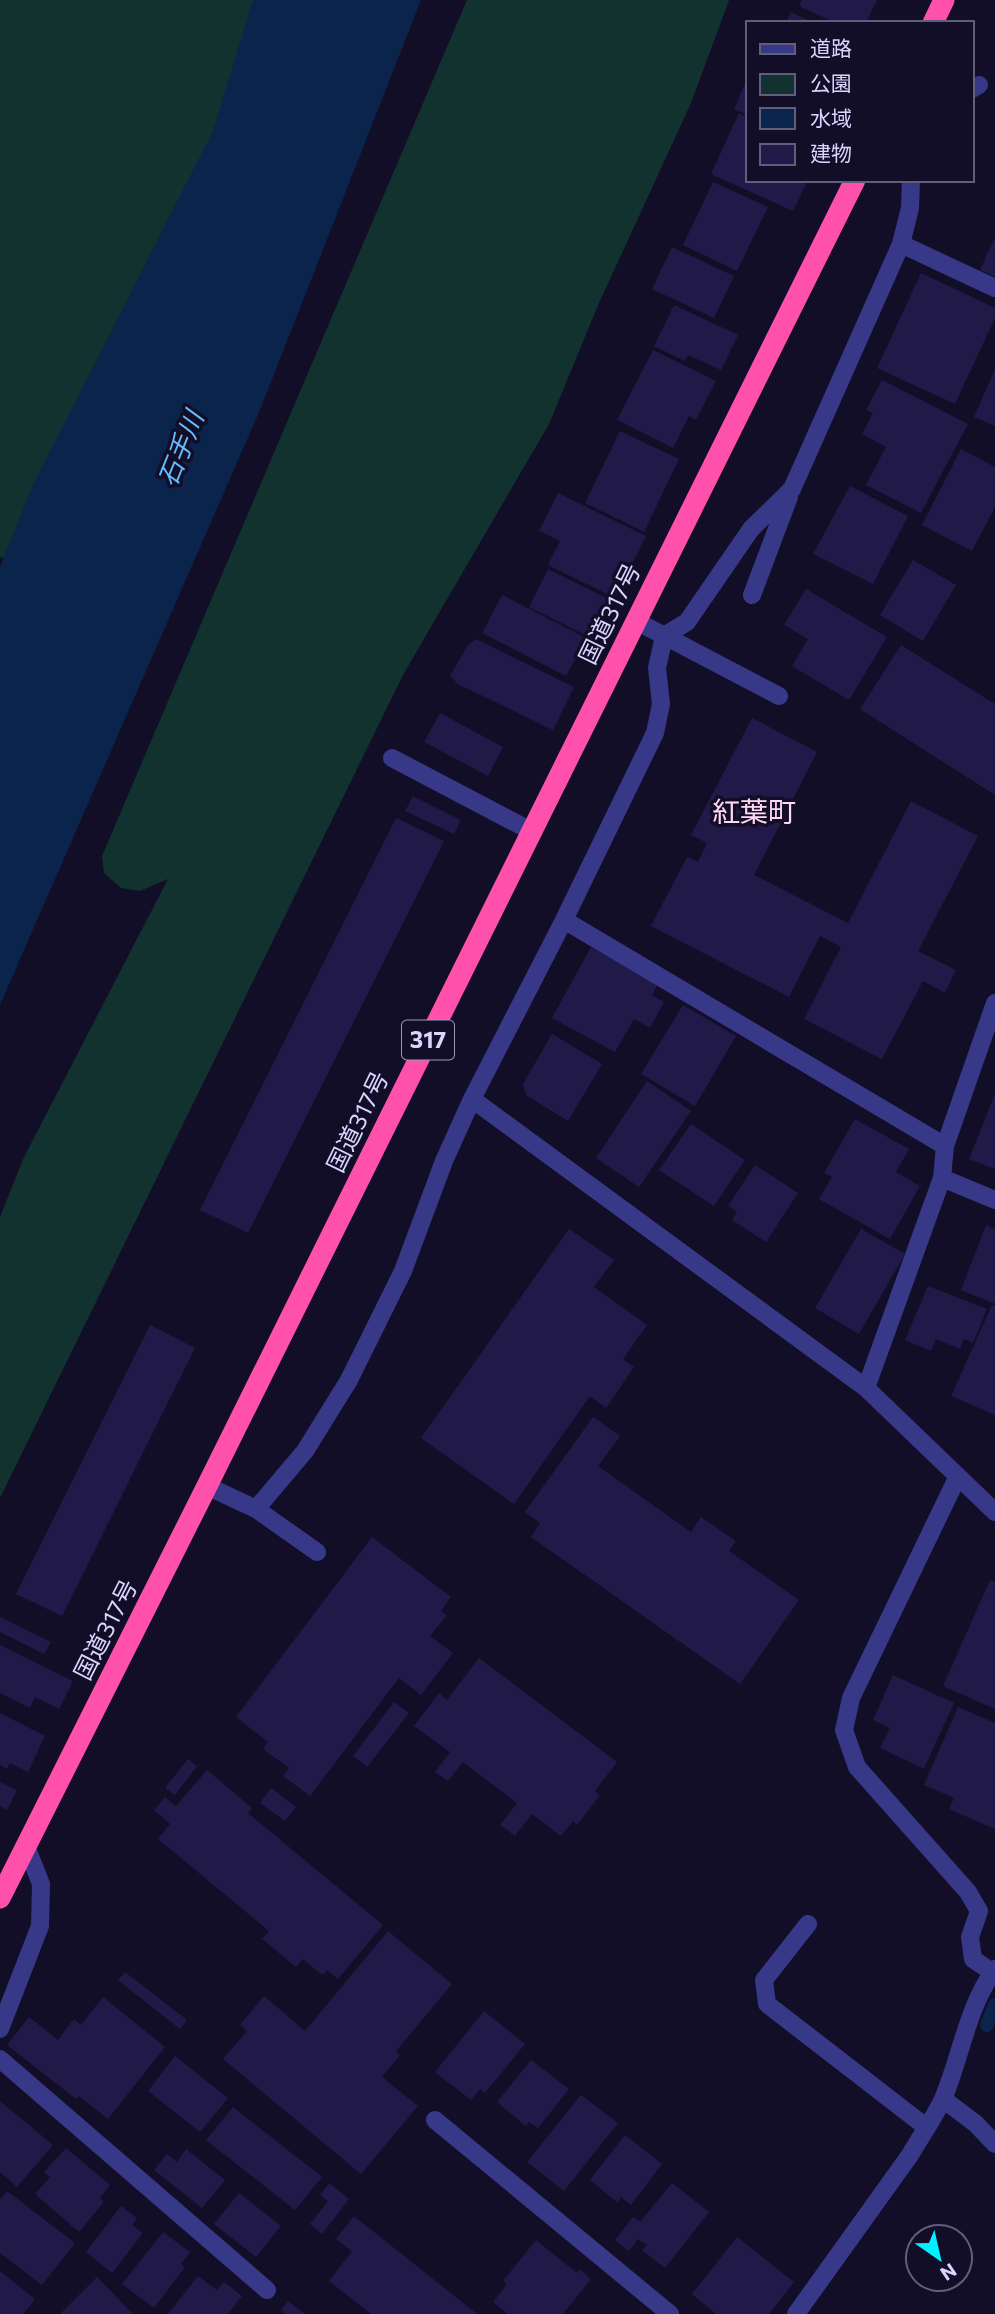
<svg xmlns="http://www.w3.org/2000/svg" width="995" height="2314" viewBox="0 0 995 2314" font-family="Commissioner,'Noto Sans JP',sans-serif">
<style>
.green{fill:#11322f}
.water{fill:#0a244b}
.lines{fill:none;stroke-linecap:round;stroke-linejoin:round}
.stream{stroke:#0a244b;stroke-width:14}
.building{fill:#211a49}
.minor{stroke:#383888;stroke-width:18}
.highway{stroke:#ff50ab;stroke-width:21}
.labels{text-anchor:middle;stroke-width:7;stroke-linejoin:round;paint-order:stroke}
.shield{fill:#120e27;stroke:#9d99be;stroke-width:2}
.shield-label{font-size:23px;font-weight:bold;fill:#d8d5ff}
.street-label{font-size:24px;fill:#d8d5ff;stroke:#120e27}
.water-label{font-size:26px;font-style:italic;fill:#63bdff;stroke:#120e27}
.quarter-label{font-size:28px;fill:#ffd7f2;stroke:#120e27}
</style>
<rect width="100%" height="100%" fill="#120e27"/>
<path class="green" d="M0,0H321L34,565L0,557Z
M467,0H729L691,103L599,303L549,424L403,675L0,1498V1217L23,1159L168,879L140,891L121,888L104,873L102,856Z"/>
<path class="water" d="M253,0H421L260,410L0,1005V567L33,485L213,131Z"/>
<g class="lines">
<path class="stream" d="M987,2025L995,2005"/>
</g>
<path class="building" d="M802,0H877L866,23H836L799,6Z
M791,12L814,23H786Z
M748,77V115L734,109Z
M739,113L748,118V180H808L793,211L711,174Z
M713,182L768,207L737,271L683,245Z
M995,237V277L980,270Z
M672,247L734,276L714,318L652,289Z
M921,273L995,308V318L955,404L877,368Z
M674,305L738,335L721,370L688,355L685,361L654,346Z
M653,350L716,381L696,420L689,416L673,448L617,420Z
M995,369V426L974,417Z
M882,380L968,424L921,513L866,485L886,447L862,434L873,413L866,410Z
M620,431L679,459L644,532L585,503Z
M961,449L995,467V507L972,551L922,525Z
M850,486L908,516L873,584L813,554Z
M558,493L646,536L615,598L548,565L560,541L539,531Z
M913,560L956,585L923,641L880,615Z
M548,569L614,602L595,640L529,607Z
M806,589L887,637L849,700L792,666L808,639L784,625Z
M502,595L586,638L566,676L482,633Z
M476,639L574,687L553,730L458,684L450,676L468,645Z
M901,645L995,704V795L860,709Z
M440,713L503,747L488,776L424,742Z
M752,718L817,752L754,875L848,923L911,801L978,836L918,951L956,970L945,993L923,981L882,1059L804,1019L841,947L820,936L789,997L651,926L687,857L698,862L707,843L691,835Z
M413,796L461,820L454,834L405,811Z
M396,818L444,841L248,1233L200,1210Z
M591,947L658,983L652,995L664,1002L650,1028L634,1019L615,1052L552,1018Z
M683,1005L736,1036L695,1106L641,1074Z
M552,1034L602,1064L568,1121L526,1095L523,1084Z
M647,1081L691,1111L639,1187L596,1158Z
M995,1094V1169L969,1159Z
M855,1119L909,1149L896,1172L920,1186L890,1239L819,1199L832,1177L824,1173Z
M691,1124L745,1160L714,1206L659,1170Z
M755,1165L798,1193L766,1242L732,1220L737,1212L728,1206Z
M986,1225L995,1229V1304L961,1290Z
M569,1229L614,1260L594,1287L647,1325L623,1359L634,1367L606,1408L590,1396L514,1504L421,1438Z
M861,1229L905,1254L859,1334L815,1308Z
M928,1286L987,1309L973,1343L964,1339L960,1349L936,1339L931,1351L905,1340Z
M992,1305L995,1306V1415L951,1396Z
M150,1325L195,1348L62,1616L16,1594Z
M593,1417L620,1436L598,1466L691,1532L701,1517L736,1541L729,1551L799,1600L740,1684L531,1537L540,1523L525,1512Z
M372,1537L451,1597L441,1611L447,1615L430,1636L453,1653L421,1695L399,1678L310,1796L283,1776L289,1768L263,1749L268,1742L236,1717Z
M990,1580L995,1582V1709L943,1686Z
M0,1617L51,1642L44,1654L0,1632Z
M0,1645L73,1681L59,1709L35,1697L30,1708L0,1693Z
M479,1658L617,1762L595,1791L600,1795L577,1825L573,1821L561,1836L532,1814L515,1836L500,1825L517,1803L463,1762L448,1781L435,1772L450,1752L414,1726L439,1693L447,1700Z
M893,1675L954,1703L924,1769L880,1748L890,1728L873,1720Z
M394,1702L409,1713L367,1767L353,1756Z
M958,1707L995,1723V1829L949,1809L954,1798L924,1785Z
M0,1713L45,1736L28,1772L10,1763L7,1769L0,1765Z
M188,1759L197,1766L175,1795L165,1788Z
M207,1770L252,1808L248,1813L383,1925L338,1979L327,1970L322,1975L303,1959L296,1967L262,1939L269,1931L158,1839L170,1824L154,1810L165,1797L176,1806Z
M0,1782L17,1790L7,1810L0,1806Z
M271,1788L296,1807L285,1821L260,1803Z
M388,1931L452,1984L396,2051L400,2055L382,2077L418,2106L361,2174L223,2059L247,2031L240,2025L264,1996L305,2031Z
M125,1972L187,2020L180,2029L118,1980Z
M103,1997L165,2047L108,2119L79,2096L76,2099L7,2045L29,2017L58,2040L74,2019L81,2025Z
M484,2011L525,2044L485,2093L480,2089L471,2100L435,2072Z
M175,2056L228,2098L200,2132L148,2091Z
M531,2060L569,2089L538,2128L529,2122L526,2126L497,2102Z
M581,2095L618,2123L564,2191L527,2162Z
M0,2101L53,2145L17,2187L0,2172Z
M233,2107L322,2177L295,2210L206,2140Z
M625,2135L662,2164L631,2205L621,2197L618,2203L590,2180Z
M66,2148L110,2185L100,2198L104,2202L79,2232L35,2194L50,2177L44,2172Z
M186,2149L225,2180L202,2208L154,2170L167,2154L177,2162Z
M329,2183L349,2199L322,2234L310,2224L328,2201L320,2195Z
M672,2183L709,2212L665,2268L642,2250L647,2245L638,2239L629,2251L615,2240L633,2217L640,2222Z
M7,2191L75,2243L42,2285L0,2253V2200Z
M239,2193L281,2226L256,2257L214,2224Z
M121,2206L137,2218L132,2225L143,2233L112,2273L86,2252Z
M354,2216L477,2314H371L329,2281L352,2251L336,2239Z
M163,2232L190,2252L181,2264L185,2267L154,2308L122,2284Z
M737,2237L794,2282L769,2314H716L692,2294Z
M536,2240L577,2273L580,2269L591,2279L563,2314H508L493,2302L507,2284L503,2281Z
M0,2271L35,2299L23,2314H0Z
M198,2276L217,2290L224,2282L242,2296L228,2314H168Z
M97,2277L133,2314H60Z
M288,2301L305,2314H286L281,2310Z"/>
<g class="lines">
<path class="minor" d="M972,89L979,85
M911,180L910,208L901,244L995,288
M901,244L792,489L751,529L687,622L664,636L657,668L661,704L655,733L564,920L945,1146
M752,595L789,497
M636,621L779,696
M392,758L531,831
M564,920L472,1099L866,1388L995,1512
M942,1178L995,1200
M866,1388L942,1178L945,1146L995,1003
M958,1476L851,1698L844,1730L857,1767L968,1892L979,1911L970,1937L973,1959L992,1972
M207,1486L256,1509L305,1451L349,1380L403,1271L444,1161L472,1099
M256,1509L317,1552
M808,1924L764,1980L767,2004L926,2127
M0,2029L40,1926L41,1884L26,1846
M0,2059L267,2290
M943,2099L976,2124L995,2144
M435,2120L670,2314
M796,2314L910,2155C921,2136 934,2118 943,2099C961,2057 967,2007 995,1969"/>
<path class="highway" d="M933,23L944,0
M0,1898L207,1486L855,180"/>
</g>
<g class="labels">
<rect class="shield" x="402" y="1020.5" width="52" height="39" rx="5"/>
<g class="shield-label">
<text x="428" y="1048">317</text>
</g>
<g class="street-label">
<text transform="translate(610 614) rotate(-64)" y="8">国道317号</text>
<text transform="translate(358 1122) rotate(-64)" y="8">国道317号</text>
<text transform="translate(106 1630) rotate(-63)" y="8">国道317号</text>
</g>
<g class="water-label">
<text transform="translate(181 449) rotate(-68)" y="9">石手川</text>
</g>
<g class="quarter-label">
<text x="754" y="822">紅葉町</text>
</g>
</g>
<rect x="746" y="21" width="228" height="161" fill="#120e27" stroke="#615e7d" stroke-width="2"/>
<rect x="760" y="44" width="35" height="10" fill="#383888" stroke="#615e7d" stroke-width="2"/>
<text x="810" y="56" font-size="21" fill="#d8d5ff">道路</text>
<rect x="760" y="74" width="35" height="21" fill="#11322f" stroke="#615e7d" stroke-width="2"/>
<text x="810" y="91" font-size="21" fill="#d8d5ff">公園</text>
<rect x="760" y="108" width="35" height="21" fill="#0a244b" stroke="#615e7d" stroke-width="2"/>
<text x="810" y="126" font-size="21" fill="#d8d5ff">水域</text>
<rect x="760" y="144" width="35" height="21" fill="#211a49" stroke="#615e7d" stroke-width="2"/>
<text x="810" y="161" font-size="21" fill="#d8d5ff">建物</text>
<g transform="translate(939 2258) rotate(146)"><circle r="33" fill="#120e27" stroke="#615e7d" stroke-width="2"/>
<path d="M0-5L12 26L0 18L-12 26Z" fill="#01f0ff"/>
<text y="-10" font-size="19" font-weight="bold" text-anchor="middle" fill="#d8d5ff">N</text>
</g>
</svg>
